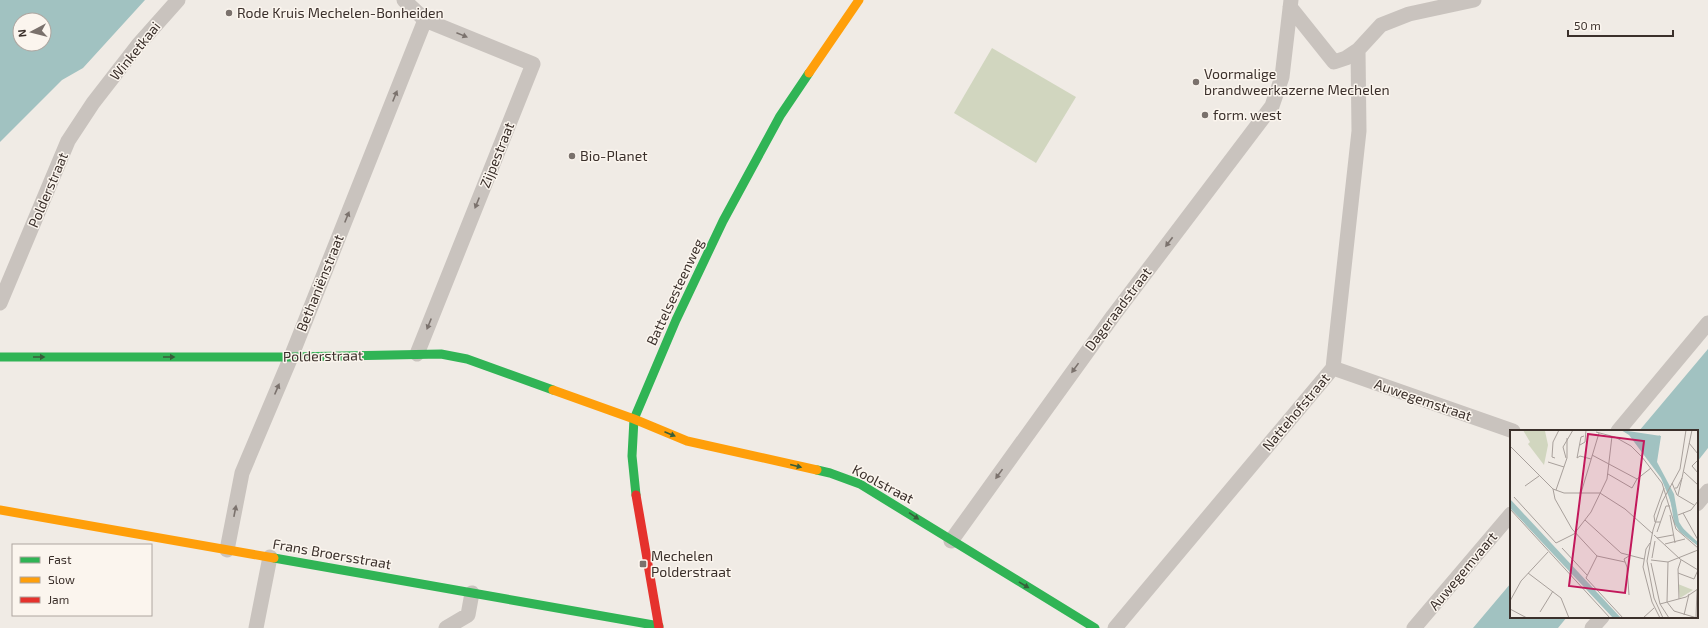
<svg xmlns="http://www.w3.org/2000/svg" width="1708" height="628" viewBox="0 0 1708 628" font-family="'Exo 2',sans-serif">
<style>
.green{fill:#d1d6bf}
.water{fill:#a1c2c1;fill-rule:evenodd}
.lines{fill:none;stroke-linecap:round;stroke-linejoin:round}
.street{stroke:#c9c3be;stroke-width:15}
.fast{stroke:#30b455;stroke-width:9}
.slow{stroke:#ff9f0a;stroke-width:9}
.jam{stroke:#e5322d;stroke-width:9}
.oneway{fill:#7b726d}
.oneway2{fill:#375e3a}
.poi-dot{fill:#7a716c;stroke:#fbf5ee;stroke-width:1.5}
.labels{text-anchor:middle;stroke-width:3;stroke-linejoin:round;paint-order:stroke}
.poi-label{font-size:14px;fill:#3b302b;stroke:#fbf5ee;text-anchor:start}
.street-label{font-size:14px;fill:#3b302b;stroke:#fbf5ee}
.inset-river{fill:none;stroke:#a1c2c1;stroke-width:2}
.inset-road{fill:none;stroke:#a8a09b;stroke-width:1}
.view{fill:#c2185b;fill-opacity:0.15;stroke:#c2185b;stroke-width:2}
.inset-edge{fill:none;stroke:#3b302b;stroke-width:2}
</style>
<rect width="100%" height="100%" fill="#f0ebe5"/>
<path class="green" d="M992,48L1076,97L1036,163L954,113Z"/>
<path class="water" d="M0,0H145L83,68L62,80L0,142ZM20,20H44V44H20Z
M1708,349V448L1697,462V431H1639Z
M1511,583V617H1567L1558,628H1473Z"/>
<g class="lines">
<path class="street" d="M404,0L425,20L533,64L417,354
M1290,7L1334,62L1346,58L1358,50L1381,25L1409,14L1474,0
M0,303L68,141L93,103L138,45L178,0
M1333,368L1513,431
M1618,431L1708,323
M1697,504L1708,491
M951,541L1113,316L1272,106L1282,77L1291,0
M227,550L242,473L291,357L425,20
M256,628L270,557
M446,628L468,615L472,593
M1115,628L1333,368L1359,131L1358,50
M1414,628L1511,514
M1592,628L1602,617"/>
<path class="fast" d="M0,357H291L441,354L467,359L553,390
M817,470L830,473L860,484L1095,628
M636,495L632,456L634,419L676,320L723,221L780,116L809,73
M274,558L659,626"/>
<path class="slow" d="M809,73L859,0
M553,390L634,419L687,441L817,470
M0,510L274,558"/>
<path class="jam" d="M636,495L659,628"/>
</g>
<defs><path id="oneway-solid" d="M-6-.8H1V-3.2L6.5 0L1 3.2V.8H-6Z"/></defs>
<g class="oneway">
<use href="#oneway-solid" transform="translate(462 35) rotate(22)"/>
<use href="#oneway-solid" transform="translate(395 96) rotate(-68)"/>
<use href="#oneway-solid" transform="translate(477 203) rotate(112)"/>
<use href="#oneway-solid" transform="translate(347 217) rotate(-68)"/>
<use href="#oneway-solid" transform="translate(1169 242) rotate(127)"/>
<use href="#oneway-solid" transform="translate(429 324) rotate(112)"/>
<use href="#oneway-solid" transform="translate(1075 368) rotate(126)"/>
<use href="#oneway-solid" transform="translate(277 389) rotate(-67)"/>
<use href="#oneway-solid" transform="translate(999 474) rotate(126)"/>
<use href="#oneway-solid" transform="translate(235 511) rotate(-79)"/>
</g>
<g class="oneway2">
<use href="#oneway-solid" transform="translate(39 357)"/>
<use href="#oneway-solid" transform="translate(169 357)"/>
<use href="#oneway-solid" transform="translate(670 434) rotate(23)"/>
<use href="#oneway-solid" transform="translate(796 466) rotate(14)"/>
<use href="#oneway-solid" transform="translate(914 516) rotate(34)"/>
<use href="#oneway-solid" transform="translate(1024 585) rotate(31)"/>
</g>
<g class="poi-dot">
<circle cx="229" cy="13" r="4"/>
<circle cx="1196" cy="82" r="4"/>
<circle cx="1205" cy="115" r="4"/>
<circle cx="572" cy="156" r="4"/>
<rect x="639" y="560" width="8" height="8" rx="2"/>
</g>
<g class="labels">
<g class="poi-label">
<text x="237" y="18">Rode Kruis Mechelen-Bonheiden</text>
<text x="1204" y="79">Voormalige<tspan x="1204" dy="16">brandweerkazerne Mechelen</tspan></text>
<text x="1213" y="120">form. west</text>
<text x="580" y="161">Bio-Planet</text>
<text x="651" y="561">Mechelen<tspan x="651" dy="16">Polderstraat</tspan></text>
</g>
<g class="street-label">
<text transform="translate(135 51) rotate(-51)" y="5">Winketkaai</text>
<text transform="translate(497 155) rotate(-68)" y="5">Zijpestraat</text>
<text transform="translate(48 190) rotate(-67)" y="5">Polderstraat</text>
<text transform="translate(320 283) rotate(-68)" y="5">Bethaniënstraat</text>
<text transform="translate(675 292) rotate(-65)" y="5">Battelsesteenweg</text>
<text transform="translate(1118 309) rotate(-53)" y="5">Dageraadstraat</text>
<text transform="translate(323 356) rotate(-1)" y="5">Polderstraat</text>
<text transform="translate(1423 400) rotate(19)" y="5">Auwegemstraat</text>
<text transform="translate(1296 412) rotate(-50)" y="5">Nattehofstraat</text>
<text transform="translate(883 484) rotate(28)" y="5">Koolstraat</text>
<text transform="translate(332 554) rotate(10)" y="5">Frans Broersstraat</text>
<text transform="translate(1463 571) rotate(-50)" y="5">Auwegemvaart</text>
</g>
</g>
<g transform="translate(1510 430)">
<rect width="188" height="188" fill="#f0ebe5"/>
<path d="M13,0H42L35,1L38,15L34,35L18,14L20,12ZM168,154L183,160L170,168Z" fill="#d1d6bf"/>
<path d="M111,0L151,6L147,32L164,64L169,92L176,103L188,112V116L170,102L164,93L161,72L151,48L119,5ZM0,69L111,188H103L0,78Z" fill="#a1c2c1"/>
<path class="inset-river" d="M150,6L147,8L142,30L158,57M159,62L167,94L188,114"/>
<path class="inset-road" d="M86,2L105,7L121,16L132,27L152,53L166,99L188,118M74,6L71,7L67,28L70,26L81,29M179,13L188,24M70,15L75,12L76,0M0,16L43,59L54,63H90L115,79L143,104M82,25L127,49M45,28L42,27L43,12L49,0M56,28L53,17L63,0M188,30L182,36L188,43M38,32L54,37M174,42L188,55M98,44L122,58L127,49L141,38M162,53L167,65M15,56L29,46M165,58H167L172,48L182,0M43,59L45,69L62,99L87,126L115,132M46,60L57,28V8M71,63L89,3M167,65L184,75M168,65L172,48M4,67L46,113L64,104L81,82L97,49L102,6M0,79L100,188M173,83L188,110M160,85L165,113M168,85L181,80L188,71M75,90L111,123L134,129M150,92H145L144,86L154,58M147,102L156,76H160M144,105L170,129L188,140M147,108L163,105M140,113L136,119L133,137L142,172L150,188M155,114L175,109M52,118L77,145M87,126L76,148L113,188M119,126L114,129L117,137L119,165M142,128L145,111M141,130L158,132L188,120M141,133L150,174L159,188M18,143L51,168L59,188M168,143L184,149L188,140M169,169L168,139L171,130M0,171L11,151L38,122M157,172L158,132M157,172L164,181L187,188M150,174L176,167L188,159M0,179L17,188M30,182L43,161M174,185L179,164M133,188L144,178M153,188L144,168L137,131L143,100L152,72L170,39L176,0M186,188L187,159"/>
<path class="view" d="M78,4L134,11L115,163L59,156Z"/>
<rect width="188" height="188" class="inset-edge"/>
</g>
<rect x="12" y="544" width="140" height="72" fill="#fbf5ee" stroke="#aea6a0"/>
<rect x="20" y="557" width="20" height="6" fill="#30b455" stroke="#aea6a0"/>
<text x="48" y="564" font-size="12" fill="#3b302b">Fast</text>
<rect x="20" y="577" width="20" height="6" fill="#ff9f0a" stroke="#aea6a0"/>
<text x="48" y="584" font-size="12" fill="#3b302b">Slow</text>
<rect x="20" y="597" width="20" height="6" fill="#e5322d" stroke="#aea6a0"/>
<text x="48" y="604" font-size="12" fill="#3b302b">Jam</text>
<g transform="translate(32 32) rotate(263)"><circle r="19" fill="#fbf5ee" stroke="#aea6a0"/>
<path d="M0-3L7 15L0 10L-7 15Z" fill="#7a716c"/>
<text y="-6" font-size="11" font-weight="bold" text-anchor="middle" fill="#3b302b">N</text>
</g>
<path d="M1568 30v6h105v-6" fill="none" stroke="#3b302b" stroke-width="2"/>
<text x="1574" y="30" font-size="12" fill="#3b302b" stroke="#fbf5ee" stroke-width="3" paint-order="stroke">50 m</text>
</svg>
